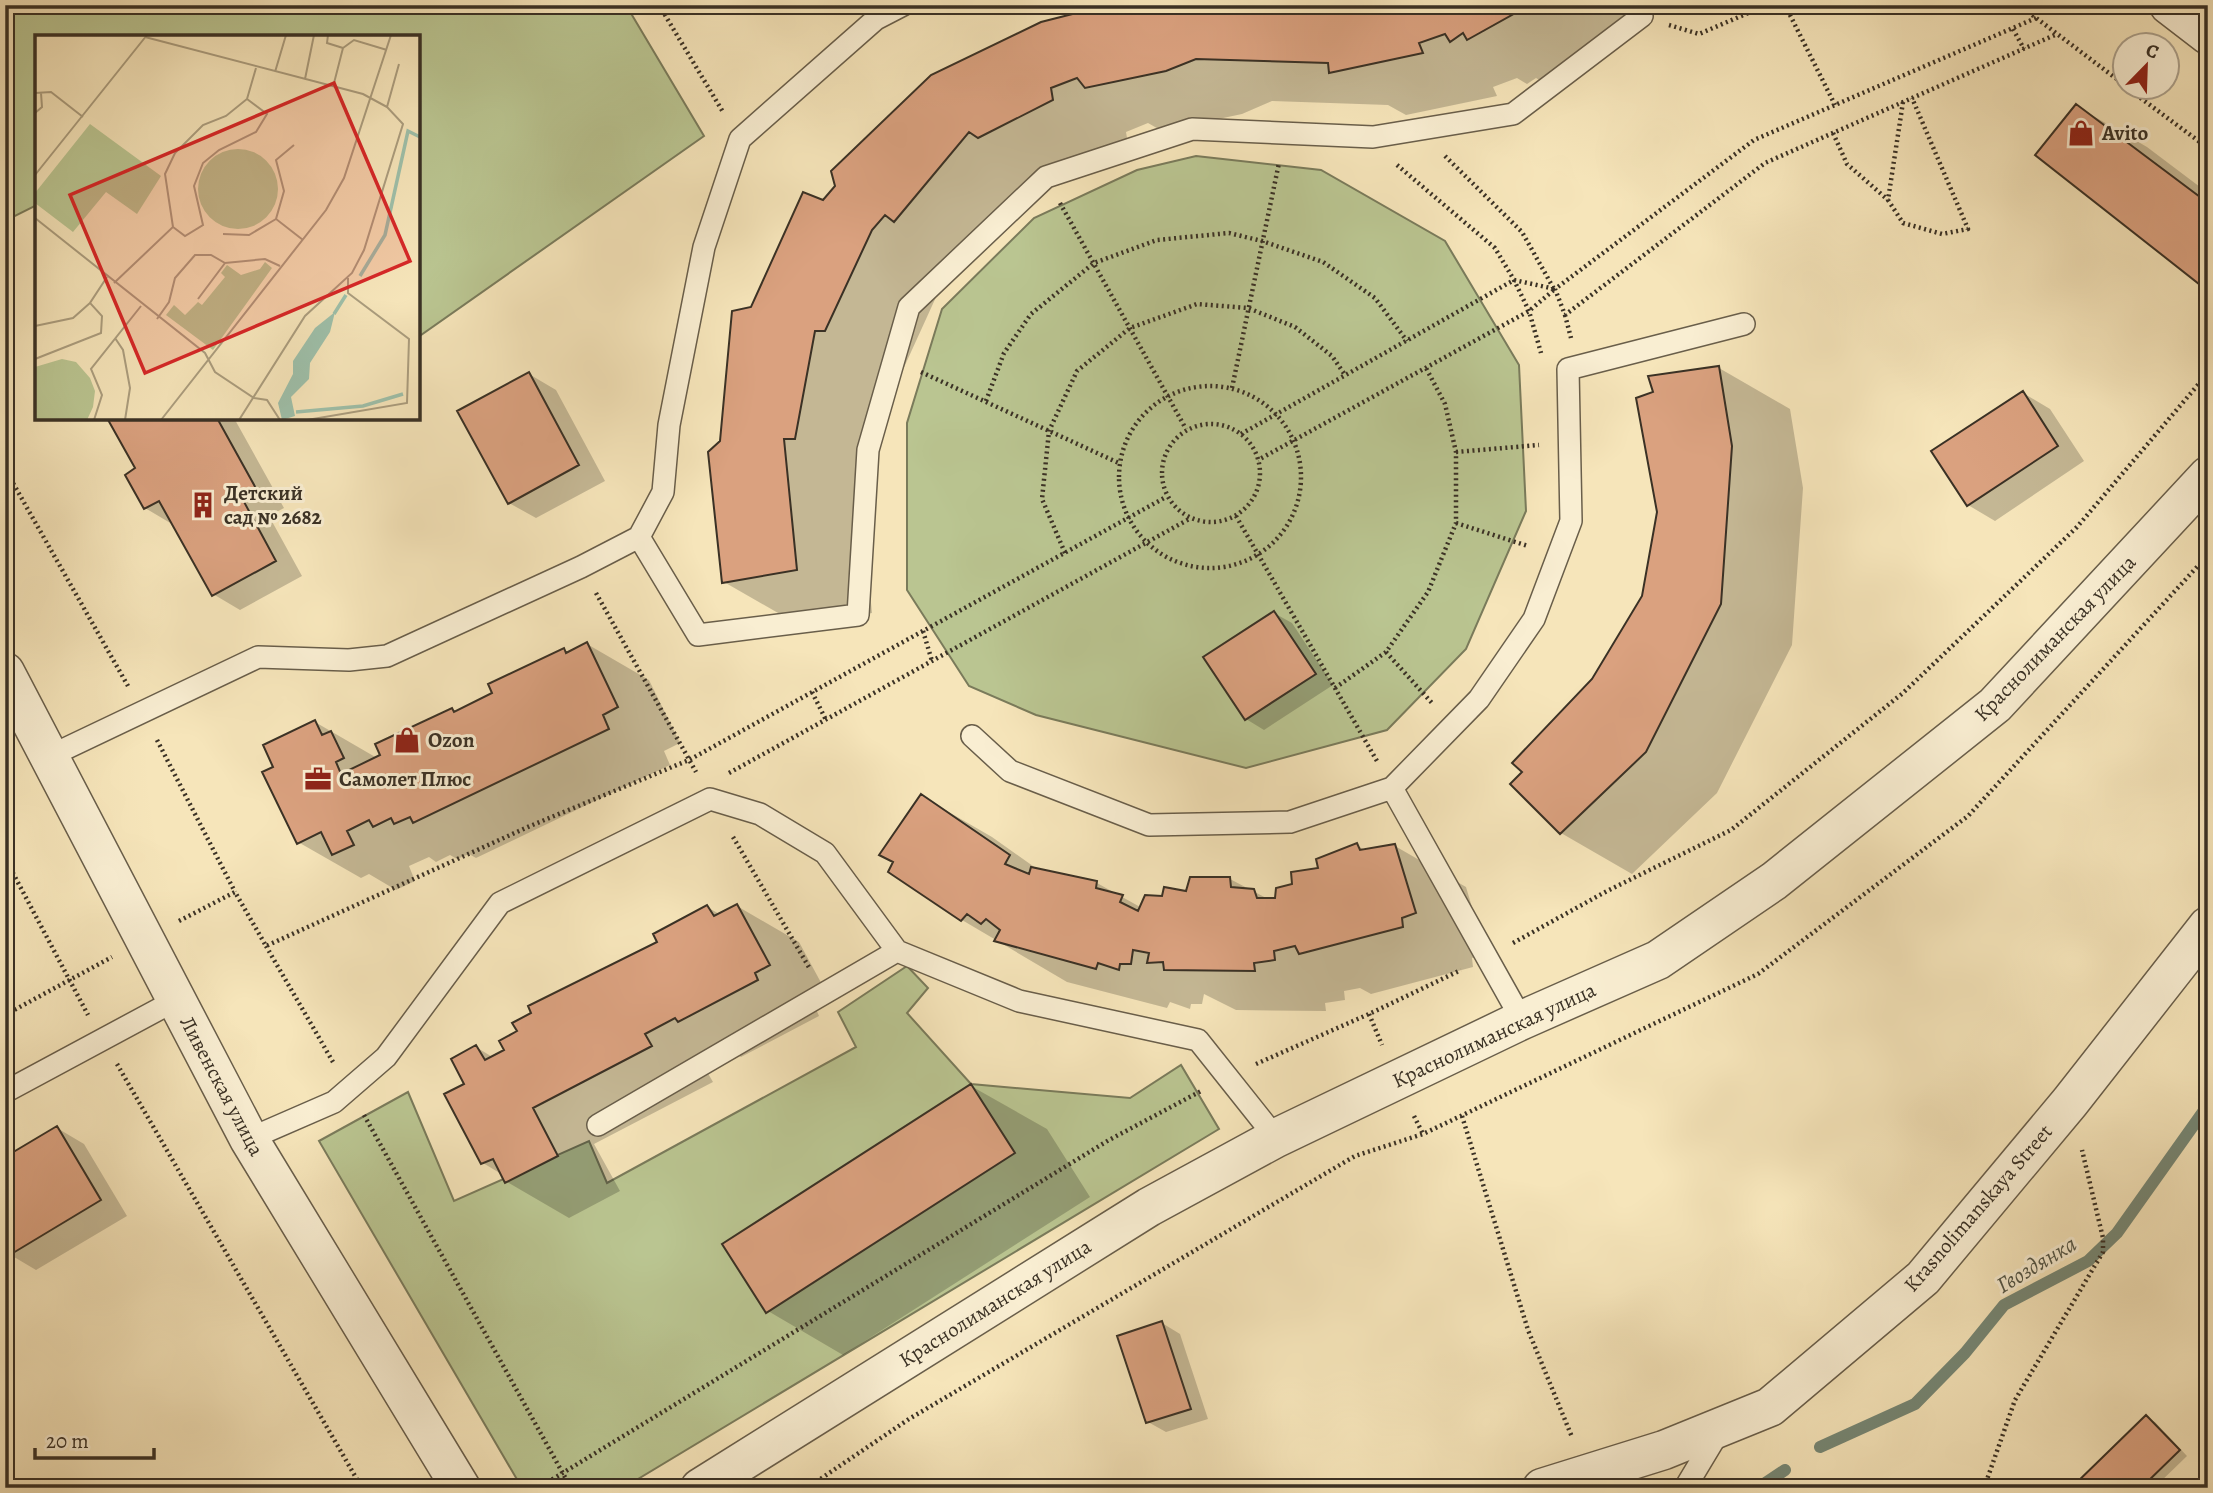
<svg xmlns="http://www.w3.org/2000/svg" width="2213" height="1493" viewBox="0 0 2213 1493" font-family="Alegreya,serif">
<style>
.green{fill:#bac591;stroke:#7a7b5b;stroke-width:2}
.shadow{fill:#0003}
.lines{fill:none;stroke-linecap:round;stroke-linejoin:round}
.stream{stroke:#768775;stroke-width:12}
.building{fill:#daa17f;stroke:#3a3125;stroke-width:2}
.service-casing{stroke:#695e4a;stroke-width:24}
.minor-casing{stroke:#695e4a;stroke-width:41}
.path{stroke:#3a3125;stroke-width:4.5;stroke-dasharray:2 3.5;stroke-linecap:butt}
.service{stroke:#f9eed2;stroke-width:21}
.minor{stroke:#f9eed2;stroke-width:38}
.labels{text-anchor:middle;stroke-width:6;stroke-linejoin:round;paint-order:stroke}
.poi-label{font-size:21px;font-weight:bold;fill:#3a3125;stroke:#f9eed2;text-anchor:start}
.street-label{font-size:21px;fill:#3a3125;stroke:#f9eed2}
.water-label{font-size:23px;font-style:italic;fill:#535546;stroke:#f9eed2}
.inset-river{fill:none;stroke:#9ec0aa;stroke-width:3.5}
.inset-road{fill:none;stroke:#ab9d7e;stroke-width:2}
.view{fill:#d62828;fill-opacity:0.15;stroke:#d62828;stroke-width:3.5}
.inset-edge{fill:none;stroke:#3a3125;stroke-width:3.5}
</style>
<rect width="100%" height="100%" fill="#f6e5ba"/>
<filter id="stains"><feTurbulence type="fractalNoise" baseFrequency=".00286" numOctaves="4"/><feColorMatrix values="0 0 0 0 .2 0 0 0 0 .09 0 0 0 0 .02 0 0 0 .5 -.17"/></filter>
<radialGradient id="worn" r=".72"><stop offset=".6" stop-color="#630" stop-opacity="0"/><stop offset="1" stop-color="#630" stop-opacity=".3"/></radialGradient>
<path class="green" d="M5,5H626L704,136L421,335L418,330V37H37V205L5,221Z
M1196,156L1321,170L1445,241L1519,365L1526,511L1466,649L1387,730L1246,768L1036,715L969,686L907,590V423L942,309L1034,218L1137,170Z
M907,966L928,988L907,1013L971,1084L1130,1098L1181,1065L1219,1129L623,1488H522L319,1141L408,1092L454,1201L589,1141L607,1183L856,1047L838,1012Z"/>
<path class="shadow" d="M1116,5H1625L1639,30L1544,83L1536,78L1527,84L1517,78L1493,87L1497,96L1406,115L1388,105L1272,101L1242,114L1162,131L1148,123L1126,132L1128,144L1045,175L970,264L960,258L947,273L901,374L890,373L859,481L872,613L799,625L724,582L721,442L752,308L823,203Z
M2076,106L2147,147L2208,193V287L2200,283Z
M1719,368L1790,409L1803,488L1792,645L1717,793L1632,874L1561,833L1512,784L1524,772L1593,680L1643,597Z
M529,374L556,390L605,481L536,518L509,503Z
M2023,393L2050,409L2084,461L1995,521L1968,505Z
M109,418H234L284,508L269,516L302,576L240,610L213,594L172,524L145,508L138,469Z
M1274,613L1292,623L1333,685L1264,730L1246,719Z
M587,644L649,680L680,743L664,751L670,765L476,858L469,854L457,859L450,855L436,862L429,857L409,866L415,881L396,890L369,874L361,878L298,842L276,768L315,722L377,758L452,710L457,712L495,694L564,650L569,653Z
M921,796L992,837L1040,871L1097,883L1142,908L1163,898L1188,893L1230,879L1270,900H1277L1294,885L1356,845L1367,851L1395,846L1466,887L1486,954L1472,958L1473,967L1371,994L1360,988L1344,991L1345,1000L1325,1003L1326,1011L1236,1010L1204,994L1202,1004H1191L1190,1009L1170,1002L1167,1008L1067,982L962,920L891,871Z
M737,906L799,942L831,1001L816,1009L819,1016L741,1057L736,1054L706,1070L713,1082L594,1144L620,1191L569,1218L507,1182L503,1175L483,1163L466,1085L476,1047L494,1058L707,907L721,915Z
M971,1086L1047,1129L1090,1197L843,1355L768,1311Z
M57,1128L84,1144L127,1216L36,1270L9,1254Z
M1162,1323L1180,1334L1208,1419L1166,1432L1148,1422Z
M2146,1418L2155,1422L2187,1456L2154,1488H2073Z"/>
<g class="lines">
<path class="stream" d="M1820,1447L1915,1404L1965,1353L2004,1305L2088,1261L2117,1233L2208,1105
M1758,1488L1785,1470"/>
</g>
<path class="building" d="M1108,5H1530L1467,40L1463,33L1450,42L1445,34L1419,43L1423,53L1329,73L1328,63L1196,59L1166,71L1085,88L1077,78L1051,88L1053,100L978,138L969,132L894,222L885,215L872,230L825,331H815L795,439H784L797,570L722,583L708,452L720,441L732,311L751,307L803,192L823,200L835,186L831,171L931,75L1041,22Z
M2076,104L2208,203V273L2199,284L2035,155Z
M1719,366L1732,446L1721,604L1646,752L1560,834L1510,784L1522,772L1512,763L1592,679L1642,596L1657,512L1636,398L1653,392L1648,376Z
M529,372L579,465L508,504L457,411Z
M2023,391L2058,446L1967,506L1931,451Z
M107,418H217L258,492L243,500L276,561L212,596L159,501L144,509L125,475L135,468Z
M1274,611L1316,674L1245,720L1203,657Z
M587,642L618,707L603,715L609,729L413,823L410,817L394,824L391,818L373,827L369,820L347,831L354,845L332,855L321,832L297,844L262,772L273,767L263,745L315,720L322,735L331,731L344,758L336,762L341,774L380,755L375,744L452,708L454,712L492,693L488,684L564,648L566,653Z
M921,794L1010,855L1005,864L1029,874L1031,867L1097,881L1096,888L1123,895L1120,902L1138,911L1145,895L1162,896L1164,887L1186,891L1190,877H1230L1231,887L1254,889L1257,898H1275L1276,888L1292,884L1291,872L1318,868L1316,859L1357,843L1360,850L1395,844L1416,913L1402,918L1403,927L1299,954L1295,946L1274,951L1275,960L1254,963L1255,971L1164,970L1163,962L1147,963L1149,953L1133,950L1131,964H1120L1119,970L1098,963L1096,969L994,941L1000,930L986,919L981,924L967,914L961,921L888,872L893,862L879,855Z
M737,904L770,965L755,973L758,980L678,1022L675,1018L645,1034L652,1046L533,1108L558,1156L505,1183L493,1159L481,1164L444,1094L464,1084L451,1059L476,1045L485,1060L504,1050L499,1041L517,1031L512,1023L531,1013L528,1006L657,942L653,934L707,905L714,916Z
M971,1084L1015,1153L766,1313L722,1244Z
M57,1126L101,1200L8,1256L5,1251V1157Z
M1162,1321L1191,1409L1146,1423L1117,1336Z
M2146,1415L2180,1450L2141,1488H2071Z"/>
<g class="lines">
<g class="service-casing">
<path id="service" d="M639,537L698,635L858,615L868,450L909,307L1046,177L1192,129L1373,137L1513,114L1642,16L1636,5
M972,736L1010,771L1149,825L1290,822L1392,788
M50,756L258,657L349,660L387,656L581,567L639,537L663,492L669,425L704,247L740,139L876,19L903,5
M1522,1020L1392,788L1479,699L1534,619L1571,521L1568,369L1744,324
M5,1092L176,1000
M598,1125L897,951
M249,1139L334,1102L386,1057L500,903L710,799L760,814L825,853L897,951L1019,1001L1198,1040L1276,1138
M1685,1488L1718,1433"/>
</g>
<g class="minor-casing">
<path id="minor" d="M2169,5L2208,35
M5,672L249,1139L461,1488
M700,1488L1149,1207L1276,1138L1522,1020L1658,960L1774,881L1995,705L2208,476
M1542,1488L1664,1450L1770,1407L1923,1278L2070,1102L2208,926"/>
</g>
<path class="path" d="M659,5L723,112
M1785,5L1835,105
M2019,5L2126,86
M2036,18L1754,140L1555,289L1565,315L1765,163L2057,34
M1669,25L1699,34L1767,5
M2013,29L2024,49
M2127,88L2208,148
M1903,102L1888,200L1903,223L1942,234L1968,229L1912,98
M1833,133L1847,164L1888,200
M1445,156L1522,232L1554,289
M1397,165L1495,248L1514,280L1529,311L1541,353
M1060,203L1186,429
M1565,315L1571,338
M921,372L1121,464
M1119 477a91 91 0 1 1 182 0a91 91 0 1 1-182 0Z
M1232,388L1279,163
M986,401L1004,353L1031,314L1094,263L1157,240L1229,233L1262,241L1323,262L1375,298L1407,341
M1162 473a49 49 0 1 1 98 0a49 49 0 1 1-98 0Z
M1241,434L1514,280L1555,289L1529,311L1258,460
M1456,452L1539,445
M5,469L128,686
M1236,516L1377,761
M1456,523L1528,546
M1065,553L1042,499L1049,431L1077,371L1130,328L1197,304L1248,308L1295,327L1332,356L1345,375
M596,593L696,772
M923,631L932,661
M1386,652L1432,703
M1335,688L1386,652L1428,592L1456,523V452L1445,404L1426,368
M812,692L826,720
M157,740L235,892
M729,773L1191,518
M733,837L810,969
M5,858L88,1015
M179,921L235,892L266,946L530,826L689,760L1166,497
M1513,943L1607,891L1731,830L1903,693L2077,527L2208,373
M266,946L333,1062
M1369,1014L1382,1045
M5,1015L112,957
M117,1064L362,1488
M1256,1064L1369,1014L1461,970
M364,1115L571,1488
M1414,1116L1423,1134
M1462,1116L1528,1330L1572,1437
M538,1488L1109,1140L1201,1091
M807,1488L909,1419L1355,1156L1423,1134L1758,974L1968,816L2208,555
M1984,1488L2015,1400L2103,1252V1238L2082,1150"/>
<use href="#service" class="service"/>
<use href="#minor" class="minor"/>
</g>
<defs>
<g id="shop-bare" transform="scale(2.1)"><path d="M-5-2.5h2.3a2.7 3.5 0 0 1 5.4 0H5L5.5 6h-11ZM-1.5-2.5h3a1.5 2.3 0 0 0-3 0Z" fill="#8f2418" stroke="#f9eed2" stroke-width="2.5" paint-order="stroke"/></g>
<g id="building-bare" transform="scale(2.1)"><path d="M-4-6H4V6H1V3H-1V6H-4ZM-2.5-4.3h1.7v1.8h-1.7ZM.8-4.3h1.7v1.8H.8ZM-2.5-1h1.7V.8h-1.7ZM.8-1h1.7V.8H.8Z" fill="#8f2418" stroke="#f9eed2" stroke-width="2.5" paint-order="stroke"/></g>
<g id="office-bare" transform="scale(2.1)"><path d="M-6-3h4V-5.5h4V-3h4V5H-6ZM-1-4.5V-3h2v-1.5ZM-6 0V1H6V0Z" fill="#8f2418" stroke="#f9eed2" stroke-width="2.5" paint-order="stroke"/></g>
</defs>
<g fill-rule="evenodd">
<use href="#shop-bare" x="2081" y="133"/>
<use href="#building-bare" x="203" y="505"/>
<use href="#shop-bare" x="407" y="740"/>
<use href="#office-bare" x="318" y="779"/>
</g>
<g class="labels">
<g class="poi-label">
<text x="2102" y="140">Avito</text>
<text x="224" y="500">Детский<tspan x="224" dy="24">сад № 2682</tspan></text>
<text x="428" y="747">Ozon</text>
<text x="339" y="786">Самолет Плюс</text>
</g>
<g class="street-label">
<text transform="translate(2055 638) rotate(-46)" y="7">Краснолиманская улица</text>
<text transform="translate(1494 1035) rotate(-25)" y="7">Краснолиманская улица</text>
<text transform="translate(222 1086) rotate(62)" y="7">Ливенская улица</text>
<text transform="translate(1978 1208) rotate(-49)" y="7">Krasnolimanskaya Street</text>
<text transform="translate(995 1303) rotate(-32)" y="7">Краснолиманская улица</text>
</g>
<g class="water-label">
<text transform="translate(2036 1264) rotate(-31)" y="8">Гвоздянка</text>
</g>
</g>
<g transform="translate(35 35)">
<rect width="385" height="385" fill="#f6e5ba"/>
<path d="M55,89L126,141L102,179L71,157L38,197L0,168V158ZM163 154a40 40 0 1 1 80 0a40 40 0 1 1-80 0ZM230,227L237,233L178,315L131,280L139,270L150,280L163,267L167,270L190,242L186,238L192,230L206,240L225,234ZM27,324L41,327L55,343L60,356L58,372L52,385H0V332Z" fill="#bac591"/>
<path d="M300,277L295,297L275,328L274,344L256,362L260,381L247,385L243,368L258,339V326L280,293Z" fill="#9ec0aa"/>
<path class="inset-river" d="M325,241L350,200L373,96L385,102M299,279L311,260M261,377L328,371L368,359"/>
<path class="inset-road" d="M293,0L292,8L308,13L298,52M110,2L328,59L352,72M308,13L319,5L352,15M240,37L251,0M270,44L279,0M0,58L16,57L48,82M0,78L7,72L6,58M259,110L241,125L249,156L241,184L268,205M0,140L112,0M0,183L170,318L180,337L219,363L232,365L245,385M138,192L150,201L168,190L159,151L168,128L184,115L221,97L232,79L212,64M188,199L214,200L241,184M79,248L138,192L130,139L140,118L168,90L191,81L212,64L221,33M163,264L190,228M122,284L134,267L140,243L160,220H176L190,228L230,224L245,231M0,291L38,283L55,268M80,303L88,315L95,353L90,385M0,324L66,298L67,281L55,268L72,242M59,385L67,360L56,334L106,271M126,385L291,175L309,143L356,0M204,385L270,281L317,238L329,215L368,89L352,72L364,29M272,385L372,368L374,304L313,258V243"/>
<path class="view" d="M299,48L375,226L110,338L35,160Z"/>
<rect width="385" height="385" class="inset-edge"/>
</g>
<rect width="2213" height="1493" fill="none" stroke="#f6e5ba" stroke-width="28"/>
<rect x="7" y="7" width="2199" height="1479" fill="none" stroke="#3a3125" stroke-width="3.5"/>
<rect x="14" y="14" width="2185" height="1465" fill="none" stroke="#3a3125" stroke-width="2"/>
<g transform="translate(2146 66) rotate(23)"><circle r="33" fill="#f9eed2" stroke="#ada28d" stroke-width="2"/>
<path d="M0-5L12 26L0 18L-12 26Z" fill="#8f2418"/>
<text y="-10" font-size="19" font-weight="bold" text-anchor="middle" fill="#3a3125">С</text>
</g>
<path d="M35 1448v10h119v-10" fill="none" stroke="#3a3125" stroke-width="3.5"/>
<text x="46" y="1448" font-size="21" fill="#3a3125" stroke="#f9eed2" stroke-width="5" paint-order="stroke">20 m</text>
<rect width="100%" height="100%" filter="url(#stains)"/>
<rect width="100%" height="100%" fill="url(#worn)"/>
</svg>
